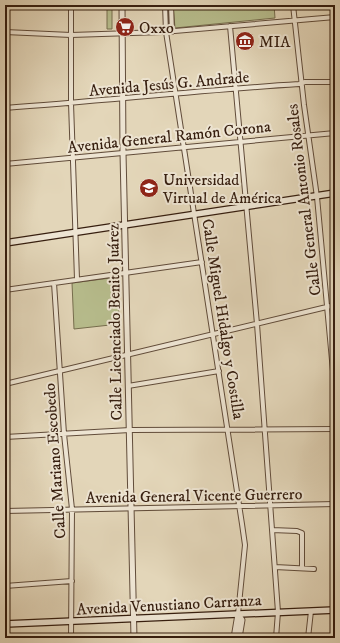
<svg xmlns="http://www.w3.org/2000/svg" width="340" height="643" viewBox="0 0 340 643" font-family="'IM FELL DW Pica',serif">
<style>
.green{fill:#b7bd8d;stroke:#766e4e}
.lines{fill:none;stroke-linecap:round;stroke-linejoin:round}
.minor-casing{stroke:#614c3a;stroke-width:6}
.tertiary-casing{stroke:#614c3a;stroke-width:7}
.secondary-casing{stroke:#361e0f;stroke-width:8}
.minor{stroke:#ede4d2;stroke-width:4}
.tertiary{stroke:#ede4d2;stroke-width:5}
.secondary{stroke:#ede4d2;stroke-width:5.5}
.labels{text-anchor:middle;stroke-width:4;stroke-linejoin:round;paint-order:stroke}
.poi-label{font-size:16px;fill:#361e0f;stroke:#ede4d2;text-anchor:start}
.street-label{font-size:16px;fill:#361e0f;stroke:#ede4d2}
</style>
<rect width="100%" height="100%" fill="#e3d6b9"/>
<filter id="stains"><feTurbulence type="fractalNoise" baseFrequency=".005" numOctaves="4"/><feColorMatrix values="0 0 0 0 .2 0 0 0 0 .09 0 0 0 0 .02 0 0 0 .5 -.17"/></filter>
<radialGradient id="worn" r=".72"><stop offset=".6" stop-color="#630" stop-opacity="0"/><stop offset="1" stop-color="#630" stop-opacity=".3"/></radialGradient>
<path class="green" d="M107,5H112V29H107Z
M173,5H274L275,18L175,28Z
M118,277L119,324L74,329L72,283Z"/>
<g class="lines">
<g class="minor-casing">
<path id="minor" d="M71,5V103L77,279
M165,5L166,32L242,524L245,545L238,614
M171,5L172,32
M293,5L304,105L317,197L335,393
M230,26L257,324L278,612L276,638
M5,32L71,35L163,32L335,17
M5,108C103,101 201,90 299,84L305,82H335
M5,164L335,133
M54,283L64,434L72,509L71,638
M5,290L202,262
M5,384L335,305
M128,386L219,371
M5,437L130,430L335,429
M5,511L335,504
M272,530L297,531L302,533V568
M275,567L314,569
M5,586L72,581
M308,638L311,611"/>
</g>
<g class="tertiary-casing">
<path id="tertiary" d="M122,5L123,153L134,638
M238,614L242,620L239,638
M234,638L238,614"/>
</g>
<g class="secondary-casing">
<path id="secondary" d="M5,243L335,193
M5,624L335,610"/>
</g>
<use href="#minor" class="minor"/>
<use href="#tertiary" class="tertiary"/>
<use href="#secondary" class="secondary"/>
</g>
<defs>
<g id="supermarket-disc" transform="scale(1)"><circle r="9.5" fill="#8f2418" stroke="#ede4d2"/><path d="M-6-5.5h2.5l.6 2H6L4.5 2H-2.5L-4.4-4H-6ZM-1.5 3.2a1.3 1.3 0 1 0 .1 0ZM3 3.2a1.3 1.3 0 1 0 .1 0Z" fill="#fff"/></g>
<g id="museum-disc" transform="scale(1)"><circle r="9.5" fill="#8f2418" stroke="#ede4d2"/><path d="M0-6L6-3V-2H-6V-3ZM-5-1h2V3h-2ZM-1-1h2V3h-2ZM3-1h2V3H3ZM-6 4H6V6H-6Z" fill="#fff"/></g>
<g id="university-disc" transform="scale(1)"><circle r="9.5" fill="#8f2418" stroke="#ede4d2"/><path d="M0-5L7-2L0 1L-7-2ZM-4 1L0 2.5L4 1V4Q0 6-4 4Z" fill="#fff"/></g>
</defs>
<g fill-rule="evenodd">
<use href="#supermarket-disc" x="125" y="27"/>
<use href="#museum-disc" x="245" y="41"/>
<use href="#university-disc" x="149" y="188"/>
</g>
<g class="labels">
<g class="poi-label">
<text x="139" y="33">Oxxo</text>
<text x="259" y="47">MIA</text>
<text x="163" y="185">Universidad<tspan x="163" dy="18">Virtual de América</tspan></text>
</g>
<g class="street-label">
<text transform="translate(169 83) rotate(-5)" y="6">Avenida Jesús G. Andrade</text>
<text transform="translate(169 136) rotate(-6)" y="6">Avenida General Ramón Corona</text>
<text transform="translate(303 200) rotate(-97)" y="6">Calle General Antonio Rosales</text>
<text transform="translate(224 319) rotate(81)" y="6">Calle Miguel Hidalgo y Costilla</text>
<text transform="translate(114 322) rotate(-91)" y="6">Calle Licenciado Benito Juárez</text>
<text transform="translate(54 461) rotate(-94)" y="6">Calle Mariano Escobedo</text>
<text transform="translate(194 495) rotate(-1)" y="6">Avenida General Vicente Guerrero</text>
<text transform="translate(169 604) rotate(-3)" y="6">Avenida Venustiano Carranza</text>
</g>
</g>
<rect width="340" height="643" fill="none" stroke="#e3d6b9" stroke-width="20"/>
<rect x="6" y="6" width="328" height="631" fill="none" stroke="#361e0f" stroke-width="2"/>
<rect x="10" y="10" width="320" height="623" fill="none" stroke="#361e0f"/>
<rect width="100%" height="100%" filter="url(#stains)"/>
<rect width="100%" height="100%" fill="url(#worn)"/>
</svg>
